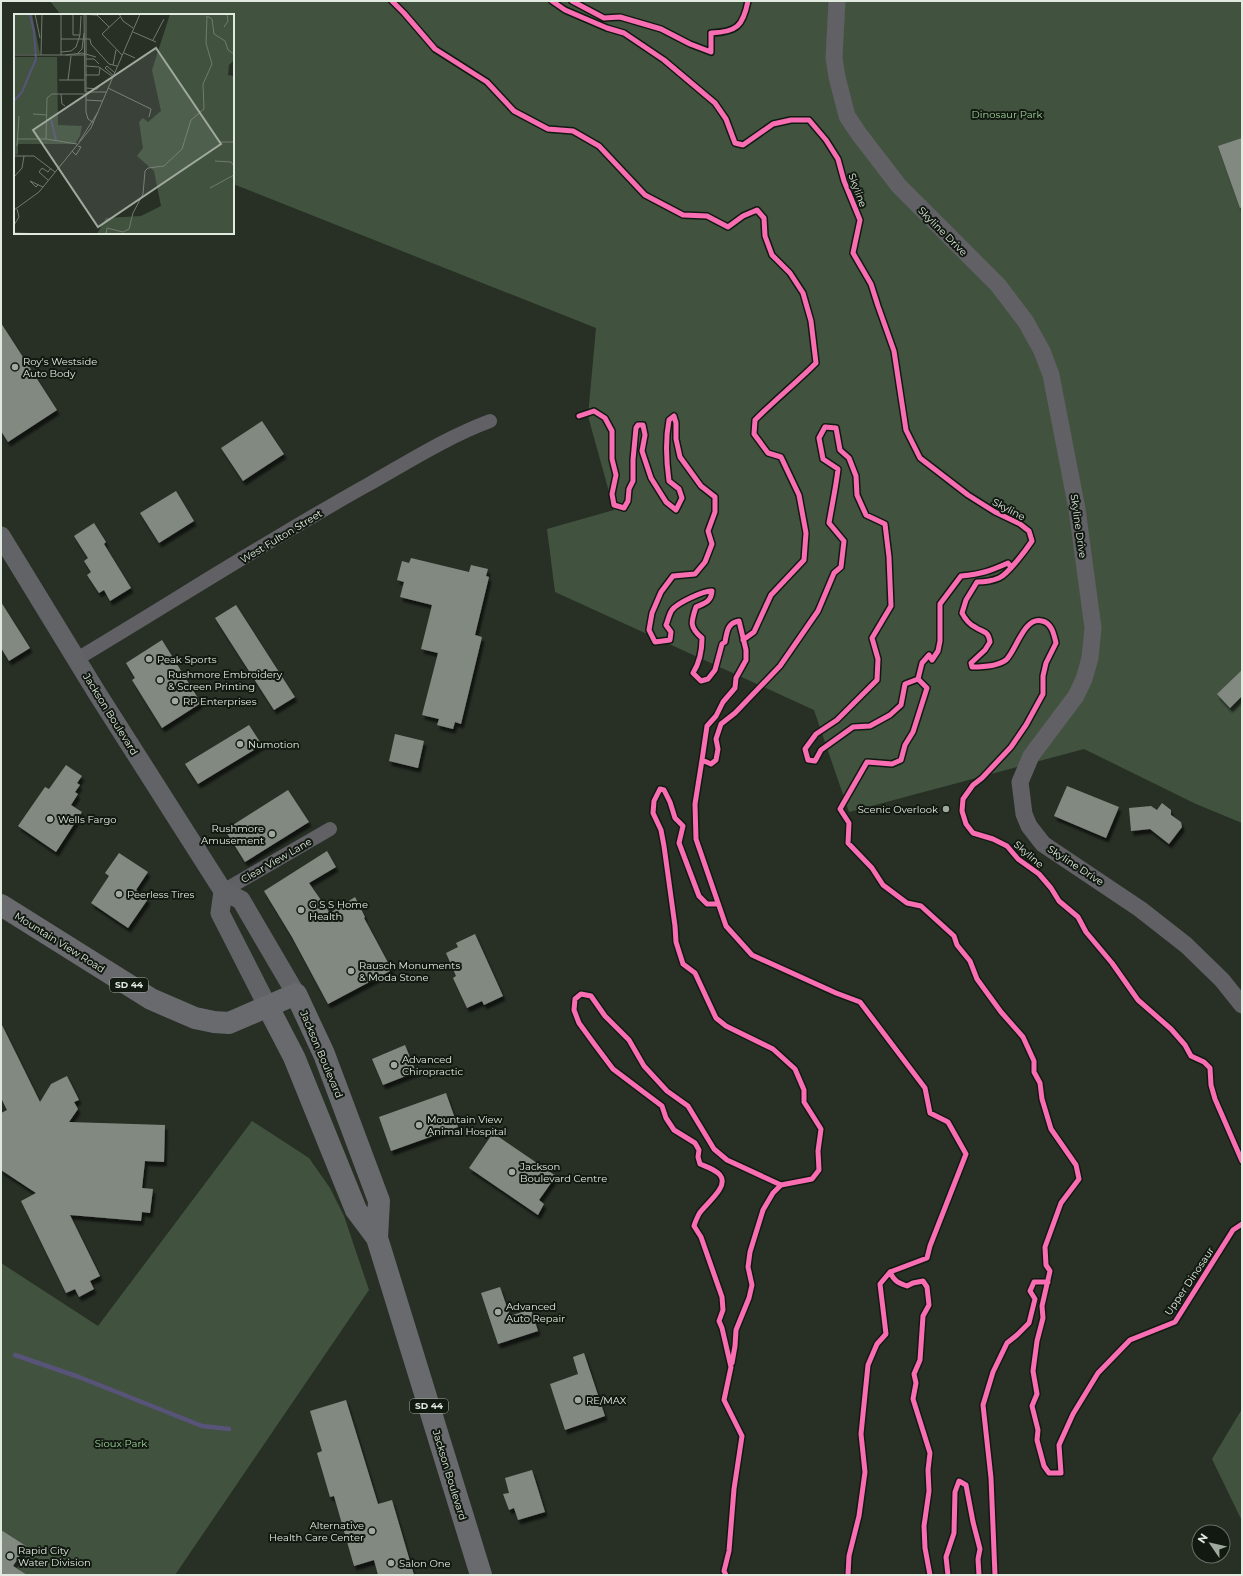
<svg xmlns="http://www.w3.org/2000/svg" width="1243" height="1576" viewBox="0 0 1243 1576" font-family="Montserrat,sans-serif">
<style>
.green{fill:#41533f}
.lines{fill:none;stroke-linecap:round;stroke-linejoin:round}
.stream{stroke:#585378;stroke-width:4.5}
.building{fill:#828981;filter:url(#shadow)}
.minor{stroke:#606065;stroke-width:14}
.tertiary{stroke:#606065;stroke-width:17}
.secondary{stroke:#626367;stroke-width:19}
.primary{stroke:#696a6e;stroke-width:22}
.cycleway-casing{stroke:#121911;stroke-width:8}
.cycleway{stroke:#f96db3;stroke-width:5}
.poi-dot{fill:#a0a99e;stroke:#121911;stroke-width:1.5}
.labels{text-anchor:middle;stroke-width:4;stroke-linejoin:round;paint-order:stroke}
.shield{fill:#121911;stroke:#a2aba1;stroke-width:1}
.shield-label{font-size:9px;font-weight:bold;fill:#e0eadf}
.park-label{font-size:10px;fill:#9ed499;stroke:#121911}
.street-label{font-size:10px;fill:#e0eadf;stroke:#121911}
.poi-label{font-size:10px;fill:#e0eadf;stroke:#121911;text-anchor:start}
.inset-river{fill:none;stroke:#585378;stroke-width:2}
.inset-road{fill:none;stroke:#727a70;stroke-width:1}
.view{fill:#a0a99e;fill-opacity:0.15;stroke:#a0a99e;stroke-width:2}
.inset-edge{fill:none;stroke:#e0eadf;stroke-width:2}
</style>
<defs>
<filter id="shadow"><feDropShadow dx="2.5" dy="4.5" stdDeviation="1" flood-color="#0009"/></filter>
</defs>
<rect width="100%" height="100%" fill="#283026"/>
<path class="green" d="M50,1H1242V823L1196,804L1084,749L849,812L814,710L555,592L547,529L614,510L588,416L596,328L233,184V15H61Z
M252,1121L309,1158L330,1188L344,1216L369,1290L175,1575H1V1263L98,1326Z
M1242,1409V1521L1212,1459Z"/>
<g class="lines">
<path class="stream" d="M15,1355L79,1377L202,1426L229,1429"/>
</g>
<path class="building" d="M1242,138V207L1240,208L1218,146Z
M1,323L57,410L8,442L1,431Z
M262,421L284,454L243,481L221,448Z
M176,491L194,521L159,543L140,513Z
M94,523L106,542L104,544L131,588L110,601L104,590L99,593L87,575L91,572L84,561L88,558L74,536Z
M411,558L469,572L471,565L488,569L486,576L489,577L475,635L482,637L461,724L455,722L453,729L437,725L439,719L422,715L438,653L421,649L432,605L400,597L404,582L397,580L402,561L409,563Z
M1,602L30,648L9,661L1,648Z
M236,605L295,697L274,710L215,618Z
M162,640L201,703L162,728L132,680L135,678L126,663Z
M1242,670V696L1230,708L1217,694Z
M249,725L262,745L198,784L185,764Z
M395,734L424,741L418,768L389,761Z
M66,765L82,776L77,783L80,785L75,792L78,794L71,805L82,812L56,852L18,826L45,787L49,789Z
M1067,786L1119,807L1106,838L1054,816Z
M288,790L309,822L245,862L225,830Z
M1162,803L1171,810V815L1181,822L1182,827L1169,844L1150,829L1131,831L1129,808L1151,806L1157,810Z
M327,851L336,867L309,883L330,913L355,897L365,917L364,918L392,970L328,1004L292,937L264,891Z
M119,853L148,872L136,890L148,899L128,928L91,903L109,876L105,873Z
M475,934L503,996L484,1005L482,1001L467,1008L453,978L456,976L446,953L458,947L456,943Z
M1,1023L40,1102L51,1084L67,1076L79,1100L74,1102L78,1109L69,1122L165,1125L164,1162L145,1161L142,1188L153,1189L150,1213L142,1212L141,1221L70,1215L100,1276L90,1281L94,1289L79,1297L75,1289L66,1293L21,1201L36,1193L1,1170V1113L7,1110L1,1098Z
M405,1045L416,1072L383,1085L372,1059Z
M446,1093L458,1127L391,1151L379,1117Z
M493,1133L556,1176L539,1200L544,1204L538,1215L469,1168Z
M500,1287L510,1316L531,1309L538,1331L498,1344L481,1293Z
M584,1353L605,1416L565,1430L550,1384L578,1374L573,1357Z
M346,1400L378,1504L392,1500L414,1575H378L374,1560L354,1566L334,1496L330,1497L317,1453L322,1451L310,1411Z
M532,1470L545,1512L518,1520L514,1508L509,1510L503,1494L509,1493L505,1478Z
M1,1530L26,1546L13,1566L27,1575H1Z"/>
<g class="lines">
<path class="minor" d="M77,659C174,601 270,539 369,484C408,462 447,437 490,421
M223,891L330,829"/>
<path class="tertiary" d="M837,1L834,58L837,77L847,116L859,134L899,186L998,285L1026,322L1042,351L1051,375L1077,509L1093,628L1090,658L1084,679L1076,696L1031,756L1020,782L1024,814L1029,826L1043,844L1140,909L1186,945L1222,980L1242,1005"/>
<path class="secondary" d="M1,536L97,693L223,891L241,900L296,994
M223,891L220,913L268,1007"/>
<path class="primary" d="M1,905L151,999L195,1018L214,1022L229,1023L296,994L324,1054L379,1201L377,1238
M268,1007L294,1057L356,1210L377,1238L481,1575"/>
<g class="cycleway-casing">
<path id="cycleway" d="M392,1L404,13L435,49L487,82L514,111L548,129L573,131L599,146L645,195L683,215L707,216L728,227L743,216L757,210L764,218L765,236L772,255L790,273L803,293L811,321L816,363C796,383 775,400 755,420L754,434L768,453L781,457L799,495L806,533L804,560L771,595L754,632L743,640
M552,1L565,10L607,28L624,33L664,60L715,103L726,119L735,143L743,145L773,124L791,120H809L826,140L838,159L844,181L860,220L853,253L871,284L878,306L894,351L906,430L920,458L968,495L995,512L1020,524L1029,531L1032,541C1026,550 1008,574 999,578C992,581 985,582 977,582L966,600L962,613C965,619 969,624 975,627C984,633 988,630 990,642L985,650L971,663L972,667C982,667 998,666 1006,660C1016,651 1024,616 1042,621C1052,623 1054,635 1056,643L1046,663L1043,676V694L1026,725L1011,747L982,778L973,785L963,799L962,811L966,824L973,833L993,839L1007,846L1018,859L1039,874L1051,888L1059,901L1078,917L1086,932L1112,963L1138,1000L1171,1029L1185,1045L1191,1056L1204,1062L1210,1068L1211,1085L1215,1099L1242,1161
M572,1L604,18L620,17L661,29L690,44L711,52V33
M711,33C737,32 743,26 748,1
M579,416L594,411L605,418L612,431V459L616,475L612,494L614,505L624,508L628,501L629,489L633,481V460L636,428L638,425H643L645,435L642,451L651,478L666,502L676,510L682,498L679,489L669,481C666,460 665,441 669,420L674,416L676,423V439L680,457L701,486L715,497V512L708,531L712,544L705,562L695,574L673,576L661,592L652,613L649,630L655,642L670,640L671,632L666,625C668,621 669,614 672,610C677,603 705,590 712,591C711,602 705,603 696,607C691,622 689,627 702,638C702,651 700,662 693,673L701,681L708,679L715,670L722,644L725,642C727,632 727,623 739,621L746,650V660L736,678L735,688L723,702L716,716L707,726L702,760L711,764L716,760L718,749L716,739L721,724L735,713L780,666L818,611L834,573L841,567L844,541L829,523C832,505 836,487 838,469L823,459L819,438L825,427L836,428L840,450L849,458L856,476L857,495L866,515L885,524L889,557L891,606L872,638L878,659L877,680L837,720L816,734L805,749L808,760L815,761L821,750L853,727L870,726L890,715L901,705L905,684L918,679L922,663L929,655L932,660L938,651L940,641V604L961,576C982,574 990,571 1008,563L1011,567
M918,679L927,688L913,732L905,745L901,760L892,764L867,762L840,809L849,823L848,843L872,868L883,885L907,903L921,906L954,936L957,945L970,961L977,979L1001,1012L1023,1037L1034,1061V1072L1040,1083L1042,1099L1051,1129L1076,1165L1079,1179L1061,1203L1045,1247L1046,1265L1050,1271L1042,1306L1043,1318L1037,1341L1033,1371L1037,1394L1032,1406L1038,1430L1037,1440L1044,1466L1049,1473H1061L1059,1445L1073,1414L1098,1373L1130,1340L1175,1322L1233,1230L1242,1224
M702,760L695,804L696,839L726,926L752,955L836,993L860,1002L925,1088L930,1113L948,1122L966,1154L930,1246L927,1258L890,1272C894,1281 898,1283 907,1286L913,1283L923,1281L927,1287L929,1305L923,1316L920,1360L914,1374L916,1383L913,1399L930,1453L928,1470L929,1491L924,1526L925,1548L930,1575
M718,904H707L699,896L679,843L683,826L675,818L670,802L664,790L660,789L654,801L653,813L661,830L664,846L675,926L676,942L683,964L695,973L716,1018L726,1026L773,1049L795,1069L804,1090V1102L821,1129L818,1151L819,1170L812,1179L781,1185L727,1160L714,1149L688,1106L667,1091L644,1066L629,1040L605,1016L591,996L581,994L575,999L574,1010L579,1023L595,1045L613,1069L662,1106L666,1118L674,1130L695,1143L699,1150L698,1157L700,1164C707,1167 715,1169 720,1175C730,1187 704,1205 699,1214C697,1218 695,1222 694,1226L701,1237L722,1297L723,1310L719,1321L722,1328L731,1367L724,1400L742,1436L734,1489L729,1551L724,1571L726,1575
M732,1363L735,1346L736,1330L749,1298L752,1285L748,1267L750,1252L763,1210L773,1193L781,1185
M848,1575L849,1556L859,1516L865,1472L861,1434L868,1365L877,1344L886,1334L880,1284L890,1272
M948,1575L946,1557L954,1533L955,1492L959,1481L966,1485L973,1522L980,1549L978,1559L979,1575
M995,1575L991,1478L983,1405L993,1372L1007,1343L1017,1335L1029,1323L1035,1299L1030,1291L1034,1282H1048"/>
</g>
<use href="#cycleway" class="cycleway"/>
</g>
<g class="poi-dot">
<circle cx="15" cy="367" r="4"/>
<circle cx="149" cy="659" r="4"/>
<circle cx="160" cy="680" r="4"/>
<circle cx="175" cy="701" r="4"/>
<circle cx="240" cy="744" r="4"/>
<circle cx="946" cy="809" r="4"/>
<circle cx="50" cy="819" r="4"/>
<circle cx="272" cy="834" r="4"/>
<circle cx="119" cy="894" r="4"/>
<circle cx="301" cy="910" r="4"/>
<circle cx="351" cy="971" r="4"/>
<circle cx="394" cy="1065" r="4"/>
<circle cx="419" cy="1125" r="4"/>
<circle cx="512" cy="1172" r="4"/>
<circle cx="498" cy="1312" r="4"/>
<circle cx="578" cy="1400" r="4"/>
<circle cx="372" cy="1531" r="4"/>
<circle cx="10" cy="1556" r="4"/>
<circle cx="391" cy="1563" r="4"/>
</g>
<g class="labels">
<g class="shield">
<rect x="110" y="978" width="38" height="14" rx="3"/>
<rect x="410" y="1399" width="38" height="14" rx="3"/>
</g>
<g class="shield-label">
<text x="129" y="988">SD 44</text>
<text x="429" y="1409">SD 44</text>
</g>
<g class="park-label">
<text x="1007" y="118">Dinosaur Park</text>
<text x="121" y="1447">Sioux Park</text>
</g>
<g class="street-label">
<text transform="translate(858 190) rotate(70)" y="4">Skyline</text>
<text transform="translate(943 231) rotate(45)" y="4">Skyline Drive</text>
<text transform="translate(1009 509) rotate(28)" y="4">Skyline</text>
<text transform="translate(1079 526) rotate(82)" y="4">Skyline Drive</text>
<text transform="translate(281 536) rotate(-31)" y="4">West Fulton Street</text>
<text transform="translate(111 714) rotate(58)" y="4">Jackson Boulevard</text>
<text transform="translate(1029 854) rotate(41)" y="4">Skyline</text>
<text transform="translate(276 860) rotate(-30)" y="4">Clear View Lane</text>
<text transform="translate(1076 865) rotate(33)" y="4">Skyline Drive</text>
<text transform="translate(60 942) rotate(32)" y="4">Mountain View Road</text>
<text transform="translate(322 1054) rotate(67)" y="4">Jackson Boulevard</text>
<text transform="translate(1189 1281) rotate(-56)" y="4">Upper Dinosaur</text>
<text transform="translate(450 1475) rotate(73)" y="4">Jackson Boulevard</text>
</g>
<g class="poi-label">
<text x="23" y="365">Roy's Westside<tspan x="23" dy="12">Auto Body</tspan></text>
<text x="157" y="663">Peak Sports</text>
<text x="168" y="678">Rushmore Embroidery<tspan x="168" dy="12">&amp; Screen Printing</tspan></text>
<text x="183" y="705">RP Enterprises</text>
<text x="248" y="748">Numotion</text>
<text x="938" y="813" text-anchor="end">Scenic Overlook</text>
<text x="58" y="823">Wells Fargo</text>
<text x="264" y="832" text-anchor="end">Rushmore<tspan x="264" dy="12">Amusement</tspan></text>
<text x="127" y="898">Peerless Tires</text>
<text x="309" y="908">G S S Home<tspan x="309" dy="12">Health</tspan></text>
<text x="359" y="969">Rausch Monuments<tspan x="359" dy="12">&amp; Moda Stone</tspan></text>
<text x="402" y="1063">Advanced<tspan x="402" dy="12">Chiropractic</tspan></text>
<text x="427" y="1123">Mountain View<tspan x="427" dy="12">Animal Hospital</tspan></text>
<text x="520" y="1170">Jackson<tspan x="520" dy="12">Boulevard Centre</tspan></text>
<text x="506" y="1310">Advanced<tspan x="506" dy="12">Auto Repair</tspan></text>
<text x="586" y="1404">RE/MAX</text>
<text x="364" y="1529" text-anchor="end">Alternative<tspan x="364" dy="12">Health Care Center</tspan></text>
<text x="18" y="1554">Rapid City<tspan x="18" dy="12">Water Division</tspan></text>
<text x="399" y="1567">Salon One</text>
</g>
</g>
<g transform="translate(14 14)">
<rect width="220" height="220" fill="#283026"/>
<path d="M0,0H18L26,40H0ZM156,0H220V46L215,51L214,61L220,62V220H83L92,204L127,202L147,192L140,157L123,142L129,134L125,108L129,104L134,108L147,97L138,56ZM0,43H43L44,111L68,112L66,122L61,130H4V140L1,141L0,148Z" fill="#41533f"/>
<path class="inset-river" d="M0,87L8,78L22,45L20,18L16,0M37,106L42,126"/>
<path class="inset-road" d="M21,0L26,24M47,0V41M59,0V21M66,0L83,1L95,13M70,0L71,78M72,0V98L74,105L80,109M105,0L109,7L119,14M106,3L88,20L108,41M210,13L214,7L213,0M119,18L142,28M66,21L67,2M47,25H76L77,30L95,50L103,52M139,26L150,5M47,38L57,37L62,33L66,21H59M64,39L68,35L70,19M110,39L121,44M0,41H71M27,41L28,0M52,41L68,39L82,43M72,45H80L85,50M99,51L102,36M72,52L85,53L99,63M71,61H85L86,54M100,62L91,54L93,52L101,59M45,66H70M54,66L57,42M72,74L83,75L86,71M94,74L137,95L135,103M72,78H92M47,80L48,90L51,92M72,86L89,87M19,100L33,101M3,125H32M65,128L84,98M205,128H220M63,130L32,125L33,84L38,80H71M3,132L5,102M58,137L62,141L67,133L64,132M1,142H20L41,158M201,147L217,148L220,152M0,163L8,154L10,142M34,166L25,158L28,154L34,158L37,154M24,171L22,173L16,167L29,173M196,174L220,161M0,196L25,178L77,114L126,0M0,211L5,203L3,195M0,219L33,220M92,220L93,214L109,218L115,215L119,199L129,180L131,157L134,154L150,152L168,135L177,106L190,95L189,70L198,50L192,29L193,2L198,5L200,20L211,27L214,36L220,40"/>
<path class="view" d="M142,34L207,130L84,213L19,116Z"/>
<rect width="220" height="220" class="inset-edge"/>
</g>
<rect width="1243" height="1576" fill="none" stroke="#e0eadf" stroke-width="4"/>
<g transform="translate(1211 1544) rotate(304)"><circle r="19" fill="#121911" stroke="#646d63"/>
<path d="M0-3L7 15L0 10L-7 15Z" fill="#a0a99e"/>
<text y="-6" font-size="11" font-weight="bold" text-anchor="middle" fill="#e0eadf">N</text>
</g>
</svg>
